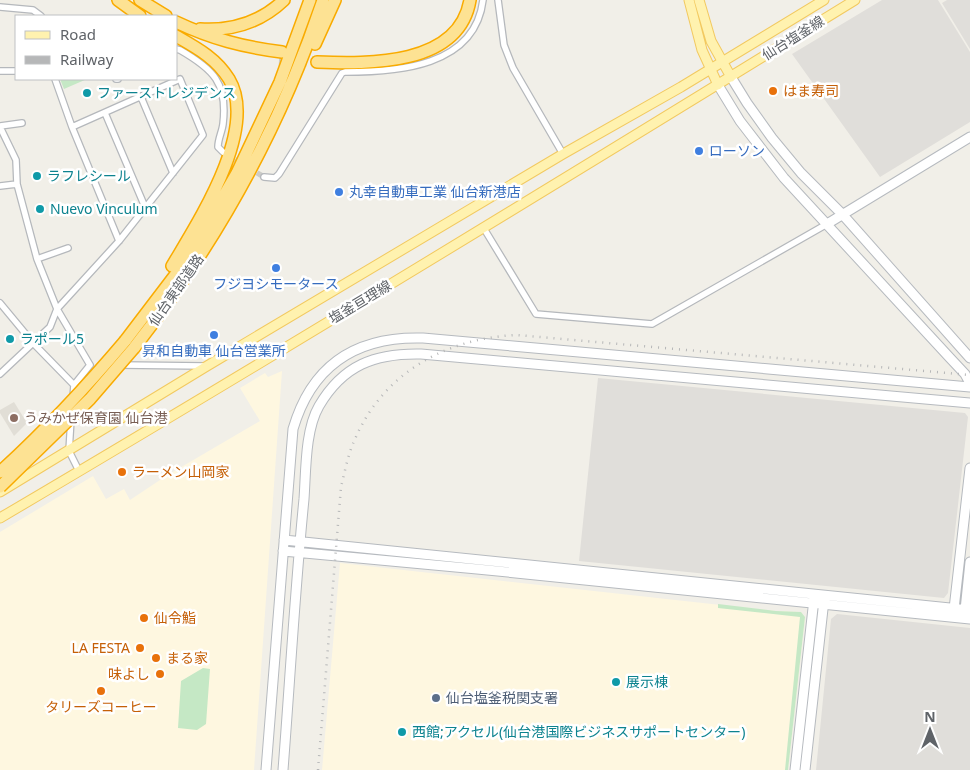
<svg xmlns="http://www.w3.org/2000/svg" width="970" height="770" viewBox="0 0 970 770" font-family="'Noto Sans','Noto Sans JP',sans-serif">
<style>
.commercial{fill:#fef7e0}
.industrial{fill:#e0deda}
.education{fill:#e1ded6}
.green{fill:#c5e8c5}
.lines{fill:none;stroke-linecap:round;stroke-linejoin:round}
.street-tunnel{stroke:#ccccc8;stroke-width:5.5;stroke-dasharray:5.5 3;stroke-linecap:butt}
.highway-tunnel{stroke:#ccccc8;stroke-width:11;stroke-dasharray:11 5.5;stroke-linecap:butt}
.street-casing{stroke:#b5b8bc;stroke-width:8}
.secondary-casing{stroke:#b6babf;stroke-width:11}
.primary-casing{stroke:#f2c960;stroke-width:11}
.highway-casing{stroke:#f9ab00;stroke-width:14}
.street{stroke:#fff;stroke-width:5.5}
.secondary{stroke:#fff;stroke-width:9}
.primary{stroke:#fff2af;stroke-width:9}
.highway{stroke:#fde293;stroke-width:11}
.rail{stroke:#b6b7b8;stroke-width:2.5;stroke-dasharray:1 6;stroke-linecap:butt}
.highway-bridge-casing{stroke:#f9ab00;stroke-width:14;stroke-linecap:butt}
.highway-bridge{stroke:#fde293;stroke-width:11}
.food-dot{fill:#e8710a;stroke:#fff;stroke-width:2}
.culture-dot{fill:#0f9aa8;stroke:#fff;stroke-width:2}
.shop-dot{fill:#3f7fe0;stroke:#fff;stroke-width:2}
.education-dot{fill:#8d6e63;stroke:#fff;stroke-width:2}
.service-dot{fill:#5c6f8a;stroke:#fff;stroke-width:2}
.labels{text-anchor:middle;stroke-width:5;stroke-linejoin:round;paint-order:stroke}
.street-label{font-size:14px;fill:#5f6368;stroke:#fff}
.food-label{font-size:14px;fill:#c56008;stroke:#fff;text-anchor:start}
.culture-label{font-size:14px;fill:#0d838f;stroke:#fff;text-anchor:start}
.shop-label{font-size:14px;fill:#366cbe;stroke:#fff;text-anchor:start}
.education-label{font-size:14px;fill:#785e54;stroke:#fff;text-anchor:start}
.service-label{font-size:14px;fill:#4e5e75;stroke:#fff;text-anchor:start}
</style>
<rect width="100%" height="100%" fill="#f1efe8"/>
<path class="commercial" d="M282,371L254,770H0V532L93,476L106,499L124,489L130,500L166,476L260,421L240,388L265,373L268,377Z
M340,563L776,611L801,612L805,617L788,770H322Z"/>
<path class="industrial" d="M882,0H938L970,52V122L880,177L792,54Z
M947,0H970V49L942,3Z
M598,378L965,413L968,417L948,593L944,598L579,561Z
M837,614L970,628V770H816L831,619Z"/>
<path class="education" d="M14,402L27,423L14,436L0,413V410Z"/>
<path class="green" d="M60,79H87L64,89Z
M718,604L776,611L801,612L805,617L788,770H785L800,617L718,608Z
M203,668L210,669L206,724L197,730L178,728L181,681Z"/>
<g class="lines">
<path class="street-tunnel" d="M228,155L264,177"/>
<path class="highway-tunnel" d="M279,60L317,62"/>
<g class="street-casing">
<path id="street" d="M498,0L504,45L513,68L563,154
M0,7L33,10L41,16
M176,49L180,50C213,69 228,83 223,124C222,132 218,139 218,147L223,152
M0,71H16
M55,79L72,127L119,241
M116,79H118
M141,97L173,173
M105,113L145,207
M0,126L22,123
M0,127L16,160L17,184L37,259L57,309L90,365
M264,177L275,178L279,174L342,73L345,72C397,72 475,67 483,0
M0,186L17,184
M483,227L536,314L652,324L827,224
M37,259L68,248
M0,303L34,344L74,385
M120,365L205,366
M0,374L50,327L57,309L119,241L203,135L180,79L72,127
M73,397L74,385L90,365
M71,419L69,451L79,471"/>
</g>
<g class="secondary-casing">
<path id="secondary" d="M731,77L747,103L772,138L801,173L843,215L970,358
M718,85L740,121L784,178L950,358L965,374L970,383
M827,224L970,137
M284,540L970,610
M283,551L477,569L970,619
M962,613L965,610L970,562
M957,614L954,609L970,468
M266,770L293,429C312,364 357,336 423,338L970,387
M283,770C290,680 295,589 304,499C306,471 305,430 319,406C343,365 375,353 421,354L970,403
M795,770L814,599
M805,770L824,600"/>
</g>
<g class="primary-casing">
<path id="primary" d="M689,0L702,50L718,85
M699,0L711,41L731,77
M0,492L207,366L563,154L681,87L824,0
M0,518C287,349 571,175 855,0"/>
</g>
<g class="highway-casing">
<path id="highway" d="M118,0L140,16
M140,0L166,16
M176,22C212,39 243,47 282,52
M200,29C232,31 260,23 284,0
M315,44L335,0
M317,62C368,64 459,66 470,0
M172,266C198,222 259,129 229,79C216,58 197,48 176,36
M125,341L176,274L204,230L237,173L280,82L310,0
M134,348C216,243 281,127 323,0"/>
</g>
<use href="#street" class="street"/>
<use href="#secondary" class="secondary"/>
<use href="#primary" class="primary"/>
<use href="#highway" class="highway"/>
<path class="rail" d="M318,770L341,487C345,471 348,454 355,439C384,372 447,338 517,335L970,375"/>
<g class="highway-bridge-casing">
<path id="highway-bridge" d="M0,472C45,431 86,387 125,341
M0,487L90,399L134,348"/>
</g>
<use href="#highway-bridge" class="highway-bridge"/>
</g>
<g class="food-dot">
<circle cx="773" cy="91" r="5"/>
<circle cx="122" cy="472" r="5"/>
<circle cx="144" cy="618" r="5"/>
<circle cx="140" cy="648" r="5"/>
<circle cx="156" cy="658" r="5"/>
<circle cx="160" cy="674" r="5"/>
<circle cx="101" cy="691" r="5"/>
</g>
<g class="culture-dot">
<circle cx="87" cy="93" r="5"/>
<circle cx="37" cy="176" r="5"/>
<circle cx="40" cy="209" r="5"/>
<circle cx="10" cy="339" r="5"/>
<circle cx="616" cy="682" r="5"/>
<circle cx="402" cy="732" r="5"/>
</g>
<g class="shop-dot">
<circle cx="699" cy="151" r="5"/>
<circle cx="339" cy="192" r="5"/>
<circle cx="276" cy="268" r="5"/>
<circle cx="214" cy="335" r="5"/>
</g>
<circle class="education-dot" cx="14" cy="418" r="5"/>
<circle class="service-dot" cx="436" cy="698" r="5"/>
<g class="labels">
<g class="street-label">
<text transform="translate(793 38) rotate(-32)" y="5">仙台塩釜線</text>
<text transform="translate(176 290) rotate(-55)" y="5">仙台東部道路</text>
<text transform="translate(360 302) rotate(-31)" y="5">塩釜亘理線</text>
</g>
<g class="food-label">
<text x="783" y="96">はま寿司</text>
<text x="132" y="477">ラーメン山岡家</text>
<text x="154" y="623">仙令鮨</text>
<text x="130" y="653" text-anchor="end">LA FESTA</text>
<text x="166" y="663">まる家</text>
<text x="150" y="679" text-anchor="end">味よし</text>
<text x="101" y="712" text-anchor="middle">タリーズコーヒー</text>
</g>
<g class="culture-label">
<text x="97" y="98">ファーストレジデンス</text>
<text x="47" y="181">ラフレシール</text>
<text x="50" y="214">Nuevo Vinculum</text>
<text x="20" y="344">ラポール5</text>
<text x="626" y="687">展示棟</text>
<text x="412" y="737">西館;アクセル(仙台港国際ビジネスサポートセンター)</text>
</g>
<g class="shop-label">
<text x="709" y="156">ローソン</text>
<text x="349" y="197">丸幸自動車工業 仙台新港店</text>
<text x="276" y="289" text-anchor="middle">フジヨシモータース</text>
<text x="214" y="356" text-anchor="middle">昇和自動車 仙台営業所</text>
</g>
<g class="education-label">
<text x="24" y="423">うみかぜ保育園 仙台港</text>
</g>
<g class="service-label">
<text x="446" y="703">仙台塩釜税関支署</text>
</g>
</g>
<rect x="15" y="15" width="162" height="65" fill="#ffffff" stroke="#bfc1c3"/>
<rect x="25" y="31" width="25" height="8" fill="#fff2af" stroke="#bfc1c3"/>
<text x="60" y="40" font-size="15" fill="#5f6368">Road</text>
<rect x="25" y="56" width="25" height="8" fill="#b6b7b8" stroke="#bfc1c3"/>
<text x="60" y="65" font-size="15" fill="#5f6368">Railway</text>
<g transform="translate(930 730)" stroke="#ffffff" stroke-width="4" paint-order="stroke">
<path d="M0-4L9 19L0 12L-9 19Z" fill="#5f6368"/>
<text y="-8" font-size="14" font-weight="bold" text-anchor="middle" fill="#5f6368">N</text>
</g>
</svg>
